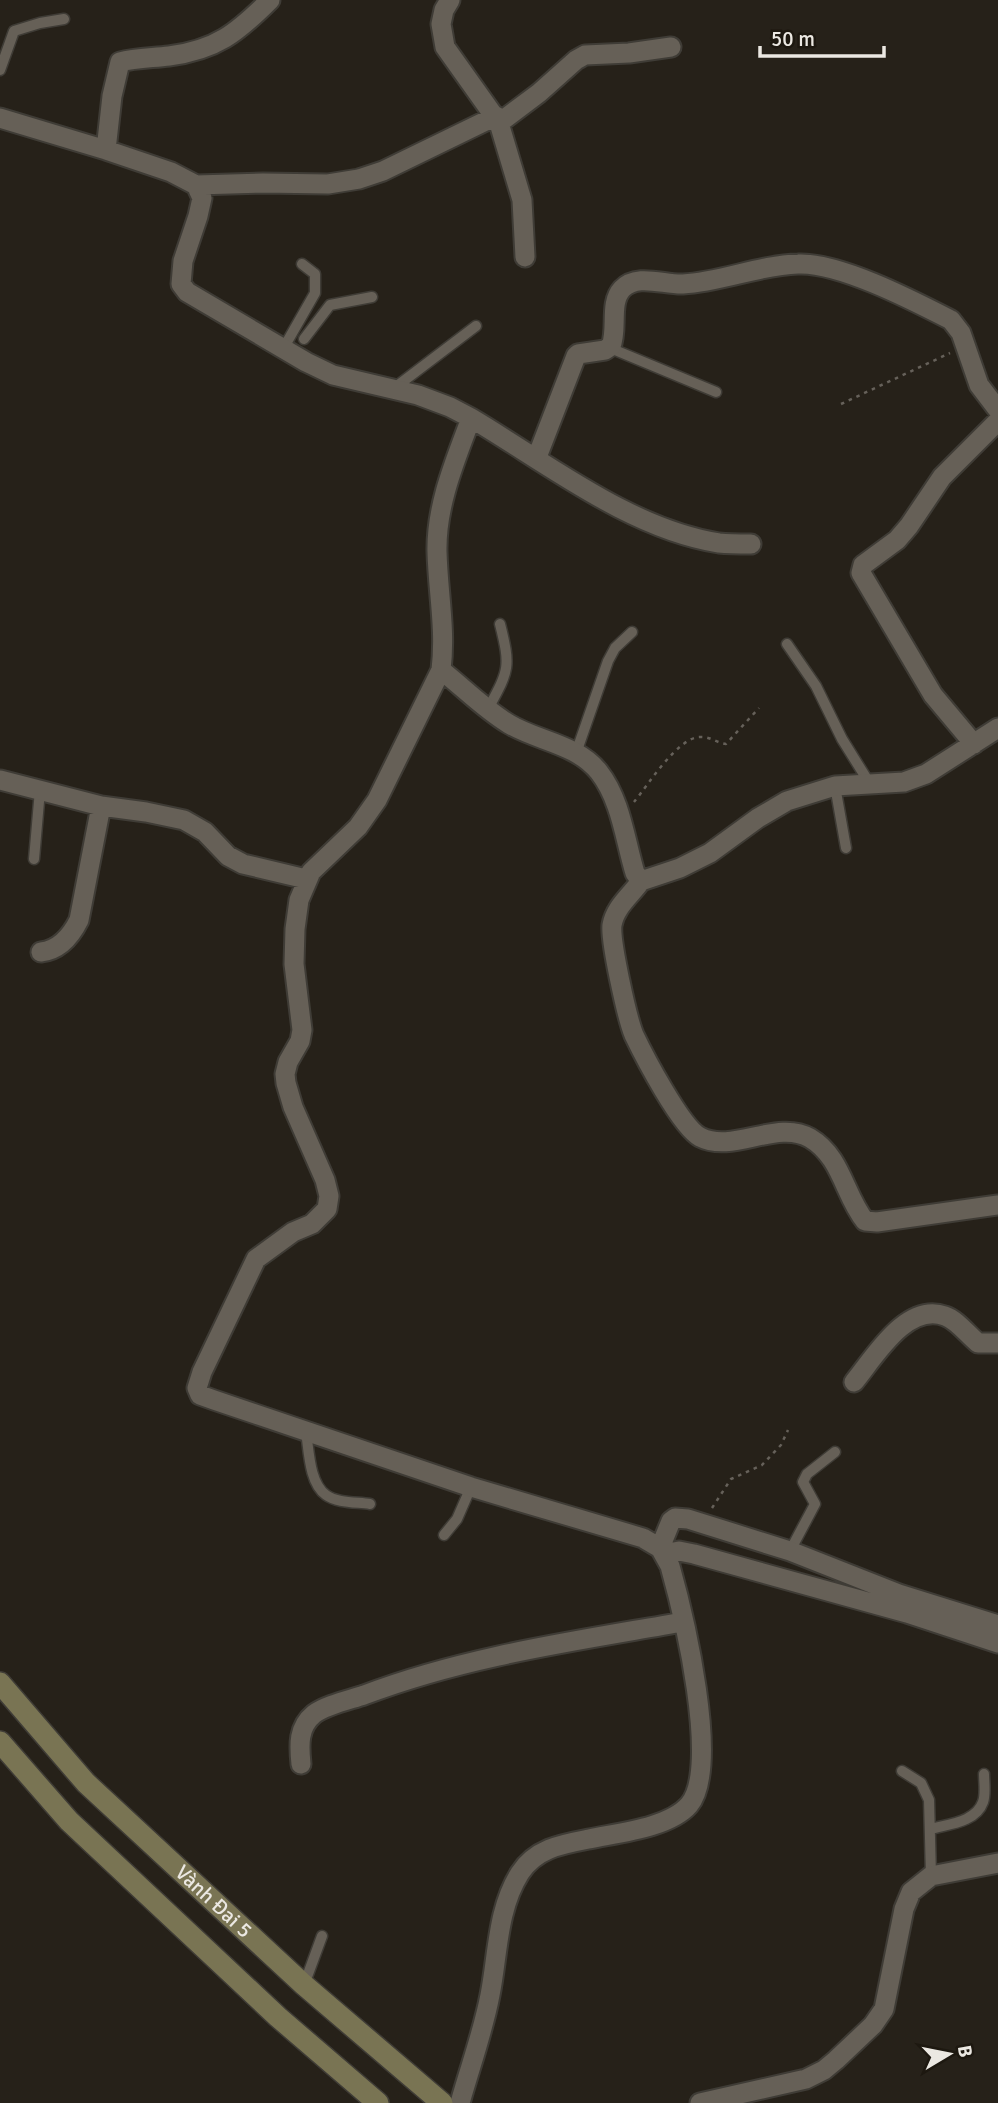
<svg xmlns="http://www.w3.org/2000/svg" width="998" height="2103" viewBox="0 0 998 2103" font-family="Signika,sans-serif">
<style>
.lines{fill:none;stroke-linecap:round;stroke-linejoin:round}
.service-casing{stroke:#3f3c36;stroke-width:13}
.minor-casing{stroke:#3f3c36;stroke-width:23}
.secondary-casing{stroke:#3f3c36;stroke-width:24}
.path{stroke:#66615a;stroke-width:2.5;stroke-dasharray:3.5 5;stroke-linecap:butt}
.service{stroke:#666057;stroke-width:10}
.minor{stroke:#666057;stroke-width:19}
.secondary{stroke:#797453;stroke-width:21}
.labels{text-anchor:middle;stroke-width:5;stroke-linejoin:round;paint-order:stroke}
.street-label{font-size:21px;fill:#ebe8e2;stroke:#1d1810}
</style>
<rect width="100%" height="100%" fill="#262119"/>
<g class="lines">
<g class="service-casing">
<path id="service" d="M0,70L14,31L40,23L64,19
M304,339L330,305L372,297
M610,348L716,392
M283,349L315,293V274L302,264
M393,389L476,326
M787,644L816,686L842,739L870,784
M488,709C509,670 511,668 500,624
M576,753L608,661L615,648L632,632
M835,786L846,848
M34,859L40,790
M306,1432C309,1450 309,1483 326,1495C337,1503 356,1502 370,1504
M444,1535L457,1519L471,1487
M790,1551L815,1504L803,1482L807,1474L835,1452
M902,1771L921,1783L929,1800L931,1876
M931,1829C949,1824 976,1822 983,1802C986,1794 984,1782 984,1774
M304,1985L322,1936"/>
</g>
<g class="minor-casing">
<path id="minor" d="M450,0L444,10L441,24L445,47L499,123L522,200L525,257
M0,118L106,150L171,172L196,185L202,198L198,216L183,261L181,284L187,292L306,362L333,375L418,395L450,407L471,418C455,461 436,505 437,552C438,592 446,630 441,670L377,800L358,827L311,872L299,900L295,929L294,964L302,1030L300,1041L288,1062L285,1074L286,1083L293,1107L325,1180L329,1196L327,1209L312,1224L293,1232L256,1259L202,1372L197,1388L200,1395L214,1400L471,1487L643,1538L660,1548L670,1566C683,1612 721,1768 689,1805C669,1828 617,1833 589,1839C563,1844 536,1848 520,1873C497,1909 498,1955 490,1995C483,2032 470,2067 460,2103
M499,123L539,93L576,60L585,55L629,53L671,47
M106,150L112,96L120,62C135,58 153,58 169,56C216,50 237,33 270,0
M196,185L263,183L328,184L359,179L383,171L496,116
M471,418C547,463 630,529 719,543C729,544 741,544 751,544
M537,457L576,356L578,354L605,350L611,346C618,329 609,303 622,289C637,273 664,285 683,284C722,282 759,265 798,264C839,262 914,301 951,320L961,333L979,385L998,410
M441,670C464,688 484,709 509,724C537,741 577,744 599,772C621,800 625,840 635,873L641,881C631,895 615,907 612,925C610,941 627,1018 634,1035C644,1056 681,1127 700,1137C733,1154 777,1119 810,1138C842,1157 844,1195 865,1221L877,1222L998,1205
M974,744L933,695L861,573L863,565L897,540L909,526L942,477L998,421
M0,780L101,806L146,812L184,820L205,832L228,856L243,864L306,879
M641,881L680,868L710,853L758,818L787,801L835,786L904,782L926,774L998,728
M41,952C60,950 71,936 79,920L101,806
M854,1382C874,1358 906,1302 945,1316C957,1320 968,1335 978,1343H998
M660,1548L671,1521L675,1518L688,1519L790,1551L899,1594L998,1625
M664,1554L679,1551L694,1554L907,1613L998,1643
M301,1764C299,1745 298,1727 314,1714C326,1705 349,1700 364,1695C466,1656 576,1641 683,1622
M700,2103L806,2079L824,2070L836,2060L873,2025L884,2009L904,1909L911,1892L931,1876L998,1863"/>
</g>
<g class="secondary-casing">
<g id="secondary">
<path id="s1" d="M0,1683L86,1783L304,1985L442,2103"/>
<path d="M0,1742L69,1821L278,2017L378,2103"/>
</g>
</g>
<path class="path" d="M841,404L950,353
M634,802C648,785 678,737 700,737C709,736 717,743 726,744L759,708
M712,1508L731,1479L762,1465L781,1445L788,1430"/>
<use href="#service" class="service"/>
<use href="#minor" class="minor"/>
<use href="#secondary" class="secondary"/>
</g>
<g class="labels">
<g class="street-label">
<text dy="7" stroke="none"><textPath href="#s1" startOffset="306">Vành Đai 5</textPath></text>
</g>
</g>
<g transform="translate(949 2054) rotate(80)" stroke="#1d1810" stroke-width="5" paint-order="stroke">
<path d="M0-5L12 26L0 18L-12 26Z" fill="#ebe8e2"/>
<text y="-10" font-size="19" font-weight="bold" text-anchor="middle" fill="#ebe8e2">B</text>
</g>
<path d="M760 46v10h124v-10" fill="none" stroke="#ebe8e2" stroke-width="3.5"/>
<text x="771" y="46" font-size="21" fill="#ebe8e2" stroke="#1d1810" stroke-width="5" paint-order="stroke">50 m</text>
</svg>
